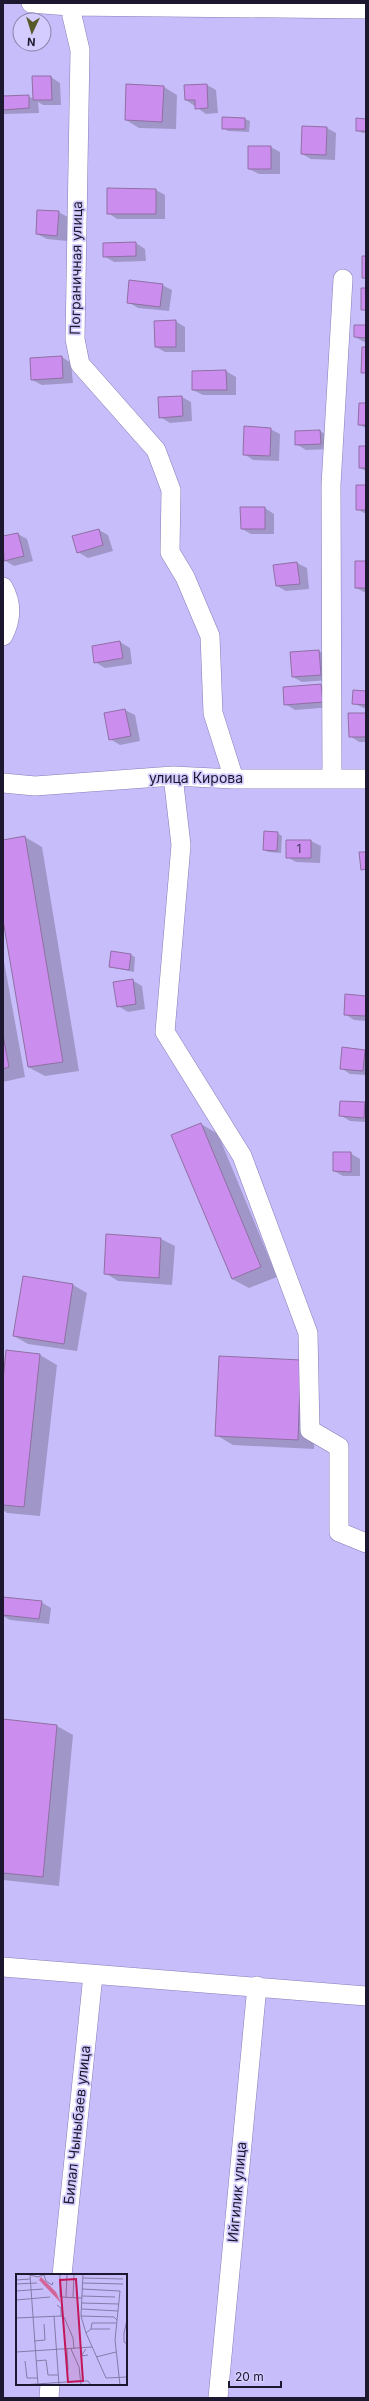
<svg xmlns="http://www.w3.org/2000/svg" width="369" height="2401" viewBox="0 0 369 2401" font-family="Inter,sans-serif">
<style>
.shadow{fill:#0003}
.building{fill:#cb8eee;stroke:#906fa4}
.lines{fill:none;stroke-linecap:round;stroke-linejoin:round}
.minor-casing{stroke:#877cb6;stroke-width:20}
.minor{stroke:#fff;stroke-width:19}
.labels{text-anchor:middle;stroke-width:3.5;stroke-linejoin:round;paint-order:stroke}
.number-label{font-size:12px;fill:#48365f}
.street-label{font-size:14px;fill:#1d182f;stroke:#d4ccfe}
.inset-road{fill:none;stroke:#847ba9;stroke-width:1}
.view{fill:#c2185b;fill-opacity:0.15;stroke:#c2185b;stroke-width:2}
.inset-edge{fill:none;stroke:#1d182f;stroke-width:2}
</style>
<rect width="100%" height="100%" fill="#c8bdfb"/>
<path class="shadow" d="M51,77L60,83L61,105H43L38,102L39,113L3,114V97L28,96L34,99Z
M207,85L216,90L218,113L206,114L186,100Z
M164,87L177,95L176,129L139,128L126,120Z
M223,118L245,119L250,121L249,132L228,131L223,128Z
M366,120V133H362L357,130Z
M327,128L336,133L335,160L311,159L302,154Z
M271,147L280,152V174H259L249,169Z
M156,190L165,195V219H117L108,213Z
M58,212L68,217L67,241L47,239L37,234Z
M136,243L145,249L146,261L114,262L104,256Z
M162,285L172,290L169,311L138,308L128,302Z
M175,321L185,327V352H165L156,347Z
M366,326V342H364L355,337Z
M62,357L71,363L73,383L42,385L32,380Z
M226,371L236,377V395H203L193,390Z
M182,397L191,402L192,421L170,423L160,417Z
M366,404V428L359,425Z
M270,429L280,434L279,461L253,460L244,454Z
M320,431L329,436L330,449L306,450L296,444Z
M366,447V471L360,468Z
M366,486V514L357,509Z
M265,508L274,514V534H251L242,529Z
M99,530L108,535L113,551L88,558L78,552Z
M18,534L27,539L33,561L14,566L4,560L3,537Z
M366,562V593L356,588Z
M297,563L307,568L309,589L286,591L277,586Z
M120,642L130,648L132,664L105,668L95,662Z
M319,651L328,656L330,680L302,682L293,677Z
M321,685L330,690L332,707L295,710L285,704Z
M366,692V709L353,703Z
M125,710L135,715L140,741L120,745L110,739Z
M366,714V742H359L350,736Z
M277,833L282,836L281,853L268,852L264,849Z
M25,837L42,847L79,1071L45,1076L28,1067L3,914V841Z
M287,841H311L321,846L320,863L296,862L287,857Z
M131,955L135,957L134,972L110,967Z
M3,956L25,1077L3,1082Z
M132,980L142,986L145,1009L128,1012L118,1006Z
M366,997V1021L354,1020L345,1014Z
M343,1049L366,1051V1075L350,1074L341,1068Z
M365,1103L366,1122L350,1121L340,1115Z
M201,1124L218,1134L277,1277L249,1288L232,1279Z
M350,1153L360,1159V1176H343L334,1171Z
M107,1235L161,1239L175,1246L172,1285L118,1281L105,1273Z
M24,1277L73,1285L87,1293L77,1351L28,1344L14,1336Z
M7,1351L40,1355L57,1365L40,1516L7,1513L3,1510V1390Z
M318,1370L314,1449L233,1445L216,1435Z
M3,1598L41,1602L51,1608L49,1624L10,1620L3,1616Z
M3,1720L57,1726L73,1735L59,1886L3,1880Z"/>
<path class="building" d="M32,76H51L52,100H33Z
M126,84L164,86L162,122L125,120Z
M207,84L208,108L195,109V100H185L184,85Z
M29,95V108L3,110V96Z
M222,117L245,118V129H222Z
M356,118L366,119V131H356Z
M302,126L327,127L326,155L301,154Z
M248,146H271V169H248Z
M107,188L156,189V214H107Z
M37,210L59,211L57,236L36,234Z
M136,242V256L103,257V243Z
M362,256H366V278H362Z
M129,280L163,284L160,307L127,303Z
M361,288H366V310H361Z
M176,320V347H155L154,321Z
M354,325H366V338L354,337Z
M362,347H366V373H361Z
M62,356L63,378L31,380L30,358Z
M226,370L227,390H192V371Z
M182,396L183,416L159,418L158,397Z
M359,403H366V425H358Z
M244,426L271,428L270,456L243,455Z
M320,430L321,444L295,445V431Z
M359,446H366V468H359Z
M356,485H366V510H356Z
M240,507H265V529H241Z
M99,529L103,545L77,553L72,536Z
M18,533L24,556L4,561L3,536Z
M355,561H366V588H355Z
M297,562L300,584L276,586L273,565Z
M120,641L123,658L94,663L92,646Z
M319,650L321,675L292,677L290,652Z
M321,684L323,702L284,705L283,687Z
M353,690L366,691V705L352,704Z
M125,709L131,736L109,740L104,713Z
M348,713H366V737H349Z
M264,831L278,832L277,851L263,850Z
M25,836L63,1062L28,1067L3,920V840Z
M286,840H311V858H286Z
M359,852H366V869L361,870Z
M111,951L131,954L129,970L109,967Z
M133,979L136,1004L117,1007L113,982Z
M345,994L366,996V1016L344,1015Z
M3,1035L9,1067L3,1069Z
M342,1047L365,1050L363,1071L340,1069Z
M340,1101L365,1102L364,1118L339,1116Z
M201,1123L261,1267L232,1279L171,1135Z
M333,1152H351V1172L333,1171Z
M106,1234L161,1238L159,1278L104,1274Z
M23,1276L73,1284L64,1344L13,1336Z
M6,1350L40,1354L24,1507L3,1505V1380Z
M219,1356L301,1360L298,1440L215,1436Z
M3,1597L42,1601L39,1619L3,1615Z
M3,1719L57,1725L43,1877L3,1873Z"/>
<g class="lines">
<g class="minor-casing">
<path id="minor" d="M31,3L69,6L366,9
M69,3L80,50L75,339L80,364L156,450L171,490L170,552L185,577L210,636L213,713L234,779
M3,587C12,603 12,619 3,636
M173,776L181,845L165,1032L242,1156L308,1333L310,1430L339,1447V1532L366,1543
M332,779L331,485L343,279
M3,783L35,786L173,776L234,779H366
M3,1967L366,1996
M62,2275L93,1975
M49,2398L50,2384
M218,2398L257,1986"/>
</g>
<use href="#minor" class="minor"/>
</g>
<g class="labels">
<g class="number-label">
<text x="299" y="853">1</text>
</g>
<g class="street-label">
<text transform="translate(76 268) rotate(-89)" y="5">Пограничная улица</text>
<text x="196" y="783">улица Кирова</text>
<text transform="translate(77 2125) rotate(-84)" y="5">Билал Чыныбаев улица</text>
<text transform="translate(237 2192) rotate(-85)" y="5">Ийгилик улица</text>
</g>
</g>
<g transform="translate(16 2274)">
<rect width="111" height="111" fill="#c8bdfb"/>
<path d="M25,3L40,18L45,29L23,6Z" fill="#d26699"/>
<path class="inset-road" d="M36,0H67M44,0V23L66,24M67,0L65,42L70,59L90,104L111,103M28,1L30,7L36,11L37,8M67,4L107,5M0,6L14,5M67,9L107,10M0,10L21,9M66,15L104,17L99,66L104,111M0,17L27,15M66,22L99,23M50,23L51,0M57,23L58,0M0,26L34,23M66,29L103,30M41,31L45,34V42M66,35L102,37M38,42L43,111M45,42L48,43L57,64L58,75M65,42L98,43L101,46M0,44L45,42M111,46L108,59V68L111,70M75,55L76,49H100M70,59L75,55H94M18,67L29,66L28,50M51,75L52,96M55,75L63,93L65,111M70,75L65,82L72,81M0,78L76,73M80,83L100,78M9,87L11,104H21M20,87L30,86L32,101H42M6,111L64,107H72L75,111M22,111L14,1L22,3L30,0"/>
<path class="view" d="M60,5L67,107L52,108L44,6Z"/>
<rect width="111" height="111" class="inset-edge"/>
</g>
<rect width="369" height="2401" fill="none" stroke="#1d182f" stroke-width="8"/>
<g transform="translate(32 32) rotate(184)"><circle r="19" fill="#d4ccfe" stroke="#8b84ab"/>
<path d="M0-3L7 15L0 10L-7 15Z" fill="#575a28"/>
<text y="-6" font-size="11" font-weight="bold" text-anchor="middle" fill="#1d182f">N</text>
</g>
<path d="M229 2381v6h52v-6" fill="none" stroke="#1d182f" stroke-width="2"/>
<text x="235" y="2381" font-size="12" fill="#1d182f" stroke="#d4ccfe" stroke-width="3" paint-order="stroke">20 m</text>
</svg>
